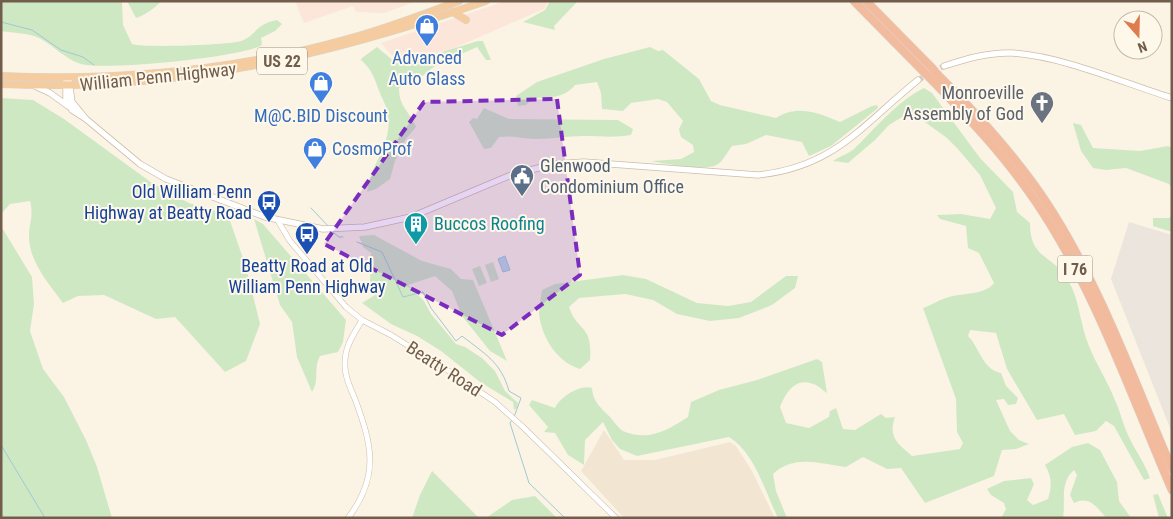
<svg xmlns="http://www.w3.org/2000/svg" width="1173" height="519" viewBox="0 0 1173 519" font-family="'Roboto Condensed',sans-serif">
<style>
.residential{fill:#f2e6d3}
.commercial{fill:#fbe6d9}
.industrial{fill:#ebe5de}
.green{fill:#cfe8c4}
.water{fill:#badae3;stroke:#a1c8d4}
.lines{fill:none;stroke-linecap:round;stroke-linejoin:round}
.stream{stroke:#a1c8d4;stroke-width:1}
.secondary-tunnel{stroke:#d9cebe;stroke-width:5.5;stroke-dasharray:5.5 3;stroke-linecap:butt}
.tertiary-casing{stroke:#ccbcab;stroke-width:6}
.secondary-casing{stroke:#cebda9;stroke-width:7}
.trunk-casing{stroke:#dad5d0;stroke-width:8}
.motorway-casing{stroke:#dad5d0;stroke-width:9}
.tertiary{stroke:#fff;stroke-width:5}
.secondary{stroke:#fff;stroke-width:5.5}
.trunk{stroke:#f4cc9f;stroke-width:7}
.motorway{stroke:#f2bb9e;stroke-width:8}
.motorway-bridge-casing{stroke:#dad5d0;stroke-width:9;stroke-linecap:butt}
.motorway-bridge{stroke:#f2bb9e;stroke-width:8}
.marked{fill:#7b2cbf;fill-opacity:0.2;stroke:#7b2cbf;stroke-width:4;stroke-dasharray:10 6;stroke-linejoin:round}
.labels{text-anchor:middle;stroke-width:4;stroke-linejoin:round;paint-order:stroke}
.shield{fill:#fef8ea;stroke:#9c8b7b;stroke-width:1}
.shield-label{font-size:16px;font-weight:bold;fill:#725c4b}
.shop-label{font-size:18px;fill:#366cbe;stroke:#fef8ea}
.street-label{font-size:18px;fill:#725c4b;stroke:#fef8ea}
.worship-label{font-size:18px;fill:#5b616d;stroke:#fef8ea;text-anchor:end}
.service-label{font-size:18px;fill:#4e5e75;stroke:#fef8ea;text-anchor:start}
.transit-label{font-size:18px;fill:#164399;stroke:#fef8ea;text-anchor:end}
.culture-label{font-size:18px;fill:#0d838f;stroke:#fef8ea;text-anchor:start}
</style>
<rect width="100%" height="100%" fill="#fbf4e4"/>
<path class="residential" d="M604,430L624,460H655L730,442L736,446L752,471L775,518H624L581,471Z"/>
<path class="commercial" d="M295,1H417L384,13L356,12L353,6L304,23Z
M505,1H548L544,9L447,51L397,61L381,43Z"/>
<path class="industrial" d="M1129,222L1172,235V433L1111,279Z"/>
<path class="green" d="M1,1H122L123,25L132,44C143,48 229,45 241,41C257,35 255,24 277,20L282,24L275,31L261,38L262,45C245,57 103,71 81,64C66,60 53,45 39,38C28,33 13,33 1,31Z
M127,1H162C154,8 146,15 136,18Z
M550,1H578L554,26L555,30L523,22L545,10Z
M478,41H483L491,60H486L477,47L435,66L420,78L399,88C399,108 410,111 416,127L405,140L395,161L390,179L376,189L367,192C370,163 395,142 387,111C386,104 382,99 380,93C374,78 373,71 361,60L362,58L377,47L396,63H406Z
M650,47L658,51L663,50L699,79L711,101L720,105L776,118C797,104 819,113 840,122L872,106L877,105L878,108L831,146L809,156L802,142L766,135L746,144L732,146C727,152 722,164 714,166C703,170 663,164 652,161L681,159L694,152L693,145L681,137L679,129L683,121L667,102L658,99L631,103L623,111L602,109L601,93L597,82L575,85C564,99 549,97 533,98L526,105L518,106L516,96L537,82L604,59Z
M924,88L932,93L980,158L1013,192L1017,212L1030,223C1030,260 1053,254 1068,280C1080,300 1080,325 1089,346C1096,364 1107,380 1114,398C1120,410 1123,425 1129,437C1136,452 1145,463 1150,478L1144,480L1114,426L1106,421L1096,431L1075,435L1064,414L1037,420L1007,369L996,333L970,330L968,336C980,348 982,369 1001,373L1006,386L1018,398L1016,404L1008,405L1004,399L996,400L1010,431L1019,440L1029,444L1016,449L1002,450L994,476L925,503L901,468L887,469L863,457L846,467C819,464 795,454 773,474L776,491L787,518H778C765,492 755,453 729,437L637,456L620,449L612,440L603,422L585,440L584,465L568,455L555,433L544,432L548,427L529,405L532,400L555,408C560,397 580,384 592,388C593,402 601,408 610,417C614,421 618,428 623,431C648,442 668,430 688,417L691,402L719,390L757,380L817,359L822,362L827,393C822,390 818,385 813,384C795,377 786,393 780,407L786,423L809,428L829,417L830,411L836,408L843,429L855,430L881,414L886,418L895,417C888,437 897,443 912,456L960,449L963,443L957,432L956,399L923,308C932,305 940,299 949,297C962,293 985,295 994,283L979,253L968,248L966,226L940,219L937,215L961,214L990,219L996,208L980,175L957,148L947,138L918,117H902L889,125L875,140L848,163L833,161C840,156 848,154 854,149C876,128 896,102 924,88Z
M1,98L33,100L64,119L152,183L189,203L228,215L246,267L260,324L246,361L225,372L175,317L156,319L104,295L78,296L63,303C49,284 29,262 29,236C29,222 34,217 30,201L10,204L1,214Z
M484,108L509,119L618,120L633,129L631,135C615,138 600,136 584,136C568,136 553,139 537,139C525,139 510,135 499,137L491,148L484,149L469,122L473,118L477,119Z
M1073,123L1081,125L1093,148L1140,151L1168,146L1172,148V188L1169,184L1126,168L1106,170L1093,168L1081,151Z
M1172,215V232L1153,226V218H1169Z
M254,219L263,224L346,320L343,342L338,352L320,356C313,369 320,380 312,392L297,357L292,322L280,305Z
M1,226L32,277L34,304L30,331L43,369L64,397L86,440L97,467L112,518H1Z
M374,235L422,261L451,269L461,279L473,280L507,361L490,351L462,316L452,291L435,276L408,285L424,301L431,314L456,344L465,347L482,358L495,371L505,391L518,403L517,408L514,410L513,402L480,382L441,351L417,336L391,324L362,303L375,295L370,283L371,253L363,247L359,236Z
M493,262L499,279L491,282L485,265Z
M480,266L487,283L479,286L472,269Z
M623,275L646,279L697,303L728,306L751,302L786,276H798L795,288L772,305L739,318L710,321L677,314L653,300L625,294L579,298L569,307C578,333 593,324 590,360L580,369C557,362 542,338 539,314C539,306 541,297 542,290L555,284Z
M1088,443L1100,450L1117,482L1119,501L1131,518H1106C1097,507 1089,495 1074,503L1070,495L1077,475L1074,470C1059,483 1066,501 1063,518H1001L1006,509L1004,503L991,495L987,489L1004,481L1031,478L1034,484L1027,500L1033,505L1048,499C1052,486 1052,477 1045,465L1072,447Z
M432,471L479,518H412L420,495Z
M1158,494L1168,518H1159L1153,495Z
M535,496L557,518H486L512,500Z"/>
<path class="water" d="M505,256L510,270L503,272L498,259Z"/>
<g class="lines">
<path class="stream" d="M1,22L32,30L61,50L83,57L94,65
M311,208L329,227
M333,232L339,237H343
M357,242L382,252L403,297L423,292L431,308L456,341L462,336C485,354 501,362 509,391L521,398L514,417
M512,420L510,423L529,483L565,518
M1,445L45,518"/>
<path class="secondary-tunnel" d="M918,80L944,66"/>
<g class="tertiary-casing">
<path id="tertiary" d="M278,221L290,241L346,307L362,320L391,335L452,373L495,402L524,428L616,518
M348,518C380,476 372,445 355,399C350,387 344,375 345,362C345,346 354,334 362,320"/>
</g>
<g class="secondary-casing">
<path id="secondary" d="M944,66C966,59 989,52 1012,53C1062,56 1124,83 1172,98
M66,81V101L72,110L86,119L140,164L166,179L265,217L323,229L365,227L411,217L511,175L554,164L584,162L758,175C835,167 862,125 918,80
M69,81L72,102L86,119
M33,85L50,93L68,106"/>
</g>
<g class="trunk-casing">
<path id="trunk" d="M453,12L466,20
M1,76C118,81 239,70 351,38C388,28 424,14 459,1
M1,84C174,92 324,57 486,1"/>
</g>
<g class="motorway-casing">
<path id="motorway" d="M854,1L923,71
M866,1L932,68
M938,75C977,114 1015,155 1046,202C1100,284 1133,379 1172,469
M930,78C968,117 1005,156 1036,202C1095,289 1130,393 1172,490"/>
</g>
<use href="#tertiary" class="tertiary"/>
<use href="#secondary" class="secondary"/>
<use href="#trunk" class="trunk"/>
<use href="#motorway" class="motorway"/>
<g class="motorway-bridge-casing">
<path id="motorway-bridge" d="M932,68L938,75
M923,71L930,78"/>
</g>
<use href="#motorway-bridge" class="motorway-bridge"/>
</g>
<path class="marked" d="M557,99L580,275L502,335L324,244L424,102Z"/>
<defs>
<g id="shop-pin" transform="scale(1.25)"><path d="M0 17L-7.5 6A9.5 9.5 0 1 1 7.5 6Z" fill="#3f7fe0" stroke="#fef8ea"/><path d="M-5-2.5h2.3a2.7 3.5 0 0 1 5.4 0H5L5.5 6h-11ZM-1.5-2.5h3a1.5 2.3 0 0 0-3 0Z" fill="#fff"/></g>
<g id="church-pin" transform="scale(1.25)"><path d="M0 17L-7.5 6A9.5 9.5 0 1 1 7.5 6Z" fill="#6b7280" stroke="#fef8ea"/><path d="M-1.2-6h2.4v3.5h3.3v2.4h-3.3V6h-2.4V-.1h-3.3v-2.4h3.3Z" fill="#fff"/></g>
<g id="civic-pin" transform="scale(1.25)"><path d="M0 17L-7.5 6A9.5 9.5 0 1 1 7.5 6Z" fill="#5c6f8a" stroke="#fef8ea"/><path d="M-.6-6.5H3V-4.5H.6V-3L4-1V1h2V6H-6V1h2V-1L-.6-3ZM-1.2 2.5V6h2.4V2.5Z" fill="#fff"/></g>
<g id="bus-pin" transform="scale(1.25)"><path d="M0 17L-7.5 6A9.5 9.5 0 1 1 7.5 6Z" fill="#1a4fb4" stroke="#fef8ea"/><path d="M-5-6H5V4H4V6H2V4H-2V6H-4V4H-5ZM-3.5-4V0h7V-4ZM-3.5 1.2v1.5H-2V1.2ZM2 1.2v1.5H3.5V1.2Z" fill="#fff"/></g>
<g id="building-pin" transform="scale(1.25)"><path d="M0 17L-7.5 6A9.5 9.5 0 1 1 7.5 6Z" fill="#0f9aa8" stroke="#fef8ea"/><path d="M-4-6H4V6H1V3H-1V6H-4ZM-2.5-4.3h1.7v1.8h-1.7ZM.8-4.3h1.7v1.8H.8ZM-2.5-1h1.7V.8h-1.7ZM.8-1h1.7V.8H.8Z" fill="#fff"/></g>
</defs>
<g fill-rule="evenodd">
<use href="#shop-pin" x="427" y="26"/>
<use href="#shop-pin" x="321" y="83"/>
<use href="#church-pin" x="1042" y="103"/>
<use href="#shop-pin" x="315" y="149"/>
<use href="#civic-pin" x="522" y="176"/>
<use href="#bus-pin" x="269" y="202"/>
<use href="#building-pin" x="416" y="224"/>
<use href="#bus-pin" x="307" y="234"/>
</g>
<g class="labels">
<g class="shield">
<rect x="257" y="47.5" width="50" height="27" rx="4"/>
<rect x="1057.5" y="255.5" width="35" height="27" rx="4"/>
</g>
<g class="shield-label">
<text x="282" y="67">US 22</text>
<text x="1075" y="275">I 76</text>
</g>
<g class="shop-label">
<text x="427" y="64">Advanced<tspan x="427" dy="21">Auto Glass</tspan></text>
<text x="321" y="122">M@C.BID Discount</text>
<text x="332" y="155" text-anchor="start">CosmoProf</text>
</g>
<g class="street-label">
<text transform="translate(158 77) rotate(-6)" y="6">William Penn Highway</text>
<text transform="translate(444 369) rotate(33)" y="6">Beatty Road</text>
</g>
<g class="worship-label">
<text x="1024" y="99">Monroeville<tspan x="1024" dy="21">Assembly of God</tspan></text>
</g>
<g class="service-label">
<text x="540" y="172">Glenwood<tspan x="540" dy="21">Condominium Office</tspan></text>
</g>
<g class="transit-label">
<text x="252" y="198">Old William Penn<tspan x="252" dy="21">Highway at Beatty Road</tspan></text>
<text x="307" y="272" text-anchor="middle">Beatty Road at Old<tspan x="307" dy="21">William Penn Highway</tspan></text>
</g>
<g class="culture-label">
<text x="434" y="230">Buccos Roofing</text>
</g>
</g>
<rect width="1173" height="519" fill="none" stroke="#725c4b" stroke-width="5"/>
<g transform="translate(1138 35) rotate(160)"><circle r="24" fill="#fef8ea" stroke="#c6baaa"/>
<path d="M0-4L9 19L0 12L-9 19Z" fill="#de7c50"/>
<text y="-8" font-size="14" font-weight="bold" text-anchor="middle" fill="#725c4b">N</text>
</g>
</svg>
